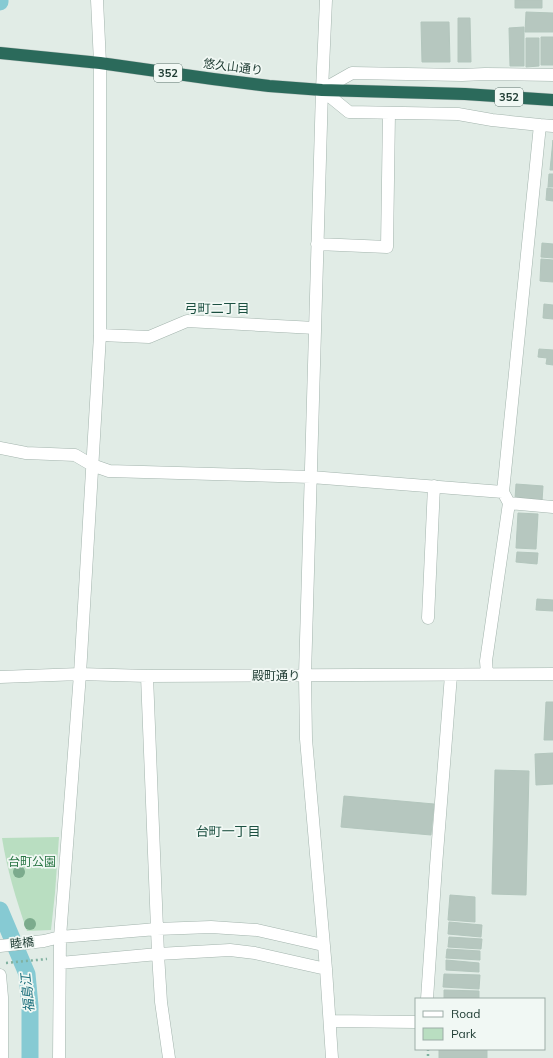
<svg xmlns="http://www.w3.org/2000/svg" width="553" height="1058" viewBox="0 0 553 1058" font-family="Mulish,'Noto Sans JP',sans-serif">
<style>
.green{fill:#b9dec1}
.lines{fill:none;stroke-linecap:round;stroke-linejoin:round}
.canal{stroke:#86cad3;stroke-width:17}
.building{fill:#b6c7bf;stroke:#b3c6bd}
.minor-casing{stroke:#a3b4ad;stroke-width:13}
.highway-casing{stroke:#c1c9c6;stroke-width:13}
.path{stroke:#80b1a0;stroke-width:2.5;stroke-dasharray:2 3;stroke-linecap:butt}
.minor{stroke:#fff;stroke-width:12}
.highway{stroke:#2b6a5b;stroke-width:12}
.tree{fill:#7cab8d}
.labels{text-anchor:middle;stroke-width:3.5;stroke-linejoin:round;paint-order:stroke}
.shield{fill:#f1f8f4;stroke:#5f756e;stroke-width:1}
.shield-label{font-size:11px;font-weight:bold;fill:#203d34}
.street-label{font-size:12px;fill:#203d34;stroke:#f1f8f4}
.park-label{font-size:12px;fill:#297544;stroke:#f1f8f4}
.neighbourhood-label{font-size:13px;fill:#1c5041;stroke:#f1f8f4}
.water-label{font-size:13px;font-style:italic;fill:#196e7b;stroke:#f1f8f4}
</style>
<rect width="100%" height="100%" fill="#e1ece6"/>
<path class="green" d="M59,837L55,893L51,930L27,931C16,899 7,870 2,838Z"/>
<g class="lines">
<path class="canal" d="M0,2V0
M0,910L27,974L30,1006V1058"/>
</g>
<path class="building" d="M515,0H542V8H515Z
M526,12L553,13V32H525Z
M458,18H470L471,62H458Z
M421,22H449L450,62H422Z
M524,27V66H510L509,28Z
M541,37H553V65H541Z
M526,38H539V66L526,67Z
M553,140V170H550Z
M549,174H553V187H548Z
M547,188L553,189V201L546,200Z
M542,243L553,244V258L541,257Z
M541,259L553,260V282L540,281Z
M544,304L553,305V319L543,318Z
M539,349L553,350V365L546,364L547,358L538,357Z
M516,484L543,486L542,501L515,499Z
M518,513L538,514L536,549L516,548Z
M517,552L538,553L537,564L516,562Z
M537,599L553,600V611L536,610Z
M546,702H553V740H544Z
M553,753V784L536,785L535,754Z
M495,770L529,771L526,895L492,894Z
M344,796L434,804L431,835L341,827Z
M450,895L475,897V922L448,920Z
M449,922L482,925L481,937L448,934Z
M449,937L482,939L481,949L448,947Z
M447,949L480,951V960L446,958Z
M446,960L479,963V972L446,970Z
M444,974L480,975L479,989L443,987Z
M444,990L479,991V999H444Z
M439,1049H487V1058H439Z"/>
<g class="lines">
<g class="minor-casing">
<path id="minor" d="M326,0L322,90L305,675L306,739L326,969L332,1058
M322,90L349,112L458,114L492,120L540,125L503,492L509,503L553,507
M322,90L352,73L462,75L485,74L553,75
M540,125L553,126
M317,244L387,247L389,113
M100,335L149,337L187,321L315,328
M0,448L26,453L75,455L92,465L109,471L311,477L503,492
M428,618L434,486
M487,674L486,661L509,503
M147,676L158,954L161,1002L169,1058
M0,677L80,674L147,676L553,674
M0,946L44,941L60,937L157,929L211,927L257,930L323,945
M60,963L158,954L230,950L255,953L326,969
M0,975L2,997V1058
M427,999L436,866L451,675
M330,1021L416,1022
M59,1058L60,937L80,674L100,335V63L97,0"/>
</g>
<g class="highway-casing">
<path id="highway" d="M0,53L100,63L213,79L269,86L322,90L465,94L553,100"/>
</g>
<path class="path" d="M6,963L47,959
M428,1049V1058"/>
<use href="#minor" class="minor"/>
<use href="#highway" class="highway"/>
</g>
<g class="tree">
<circle cx="19" cy="872" r="6"/>
<circle cx="30" cy="924" r="6"/>
</g>
<g class="labels">
<g class="shield">
<rect x="154" y="64" width="28" height="18" rx="3"/>
<rect x="495" y="88" width="28" height="18" rx="3"/>
</g>
<g class="shield-label">
<text x="168" y="77">352</text>
<text x="509" y="101">352</text>
</g>
<g class="street-label">
<text transform="translate(233 67) rotate(7)" y="4">悠久山通り</text>
<text x="276" y="680">殿町通り</text>
<text transform="translate(22 943) rotate(-6)" y="4">睦橋</text>
</g>
<g class="park-label">
<text x="32" y="866">台町公園</text>
</g>
<g class="neighbourhood-label">
<text x="217" y="313">弓町二丁目</text>
<text x="228" y="836">台町一丁目</text>
</g>
<g class="water-label">
<text transform="translate(27 993) rotate(-96)" y="5">福島江</text>
</g>
</g>
<rect x="415" y="998" width="130" height="52" fill="#f1f8f4" stroke="#9dada7"/>
<rect x="423" y="1011" width="20" height="6" fill="#ffffff" stroke="#9dada7"/>
<text x="451" y="1018" font-size="12" fill="#203d34">Road</text>
<rect x="423" y="1028" width="20" height="12" fill="#b9dec1" stroke="#9dada7"/>
<text x="451" y="1038" font-size="12" fill="#203d34">Park</text>
</svg>
